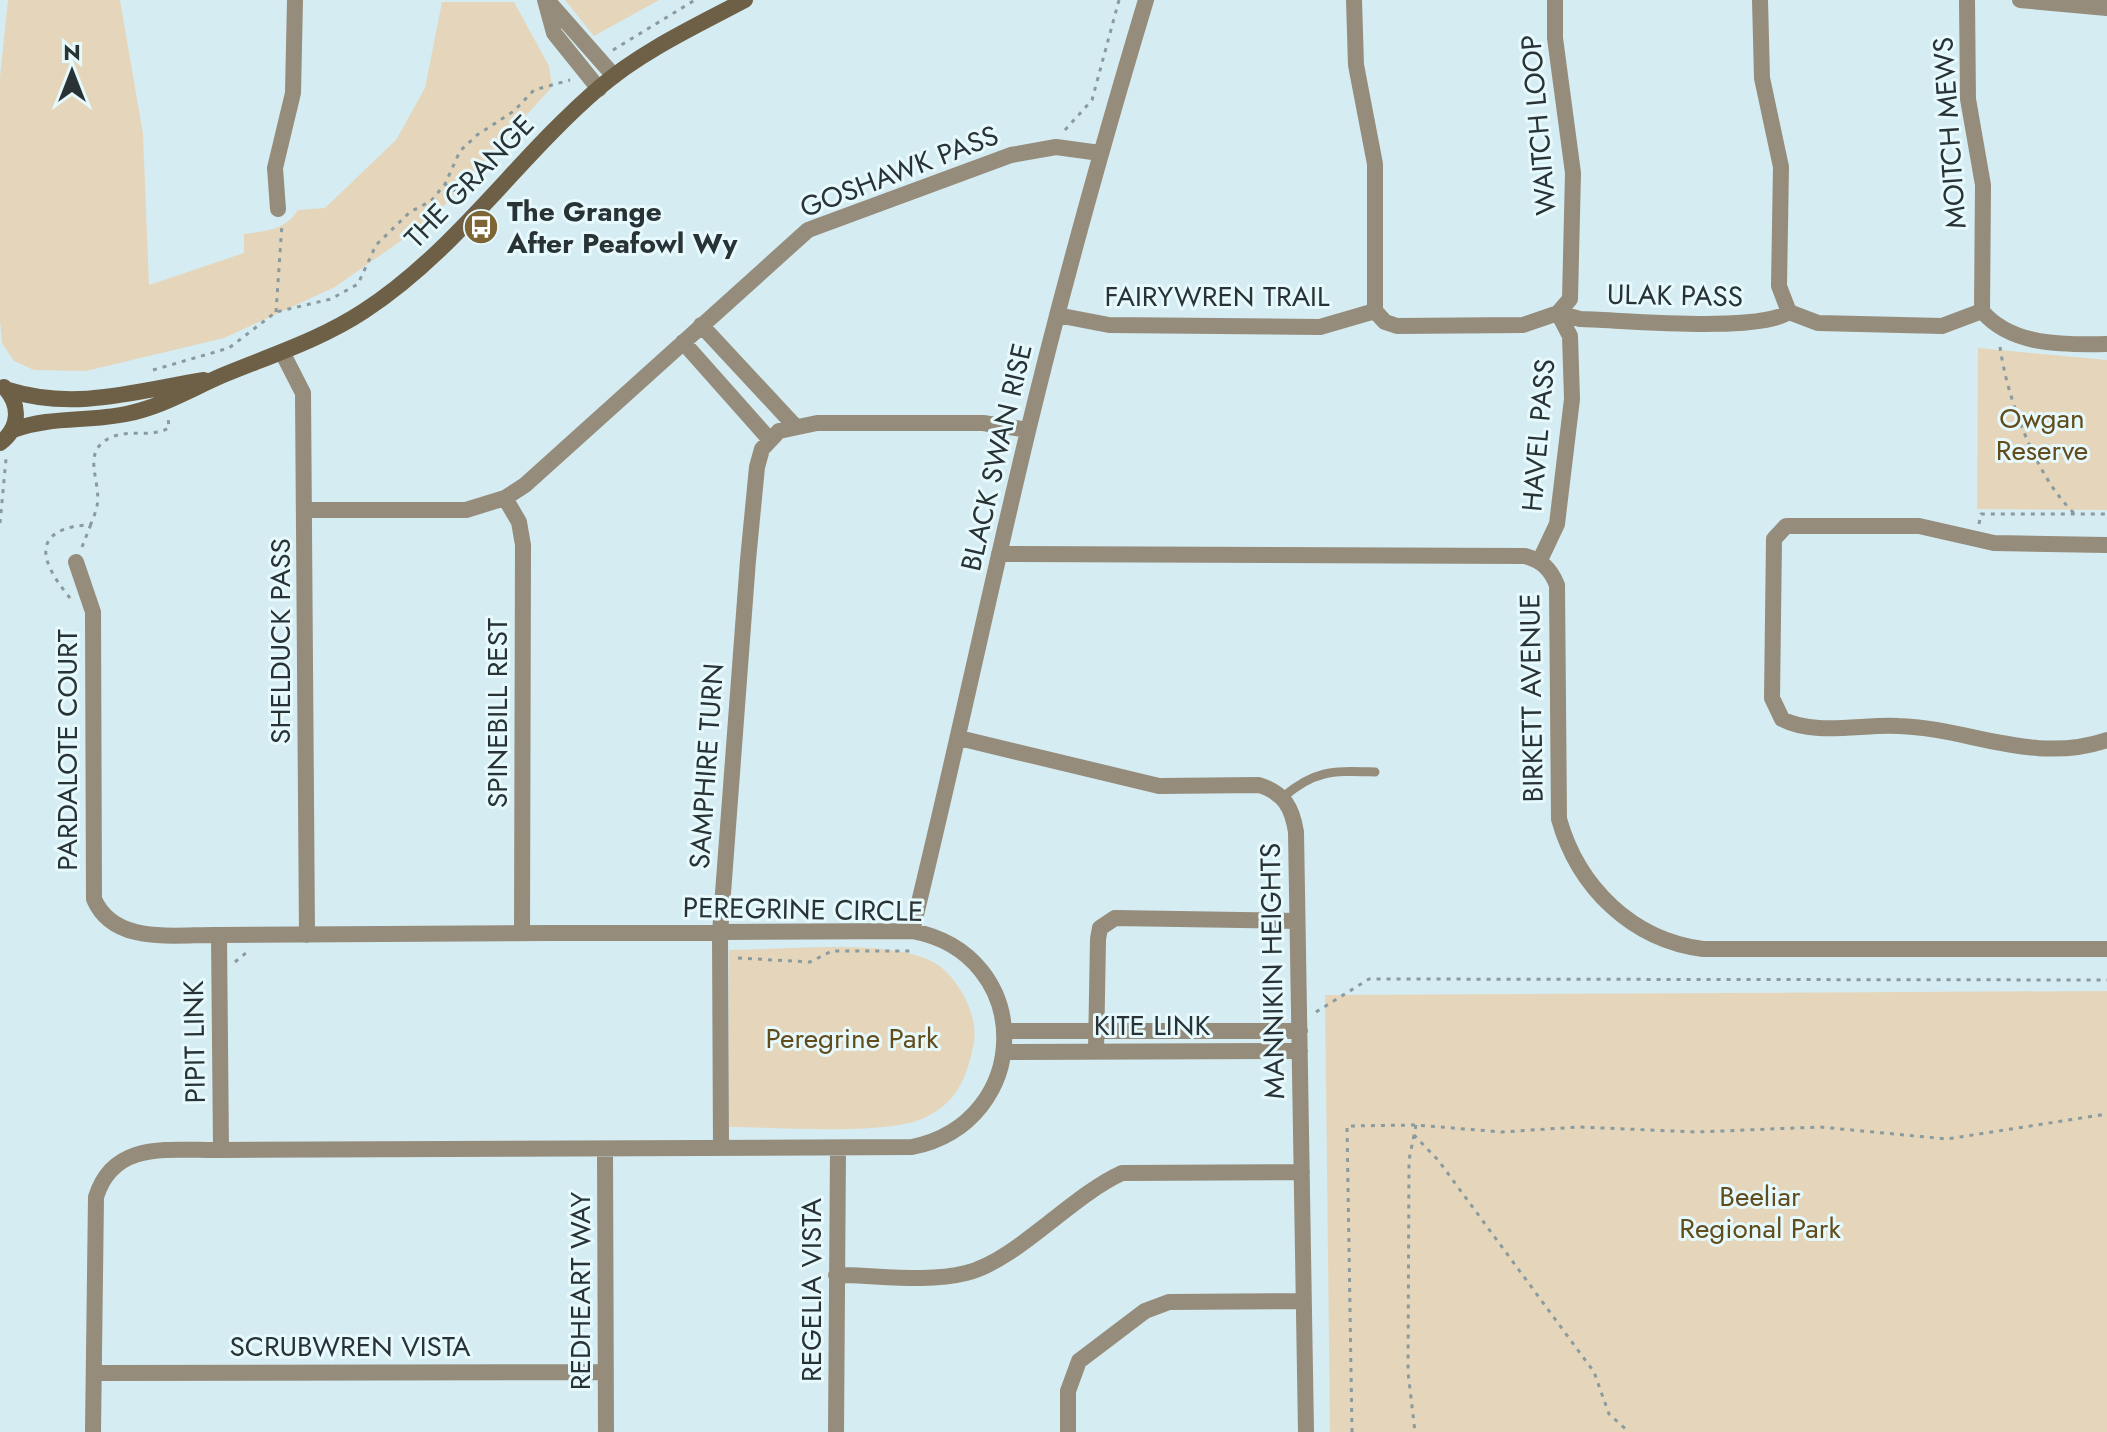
<svg xmlns="http://www.w3.org/2000/svg" width="2107" height="1432" viewBox="0 0 2107 1432" font-family="Jost,sans-serif">
<style>
.green{fill:#e5d6bb}
.lines{fill:none;stroke-linecap:round;stroke-linejoin:round}
.path{stroke:#8a9b9f;stroke-width:3;stroke-dasharray:4 6;stroke-linecap:butt}
.lane{stroke:#958c7b;stroke-width:9}
.street{stroke:#958c7b;stroke-width:16}
.secondary{stroke:#6e6047;stroke-width:16}
.labels{text-anchor:middle;stroke-width:6;stroke-linejoin:round;paint-order:stroke}
.street-label{font-size:28px;fill:#293234;stroke:#e6f9fd}
.poi-label{font-size:28px;font-weight:bold;fill:#293234;stroke:#e6f9fd;text-anchor:start}
.park-label{font-size:28px;fill:#634c1b;stroke:#e6f9fd}
</style>
<rect width="100%" height="100%" fill="#d5ecf2"/>
<path class="green" d="M8,0H120L143,134L149,285L244,253V234C267,231 285,230 298,210L325,208L396,140L425,88L442,2H514L549,66L552,87L432,219L335,287L224,338L86,371L34,370L14,361L2,343L0,321V77Z
M565,0H659L594,36Z
M1978,348L2107,360V510L1977,509Z
M729,950C783,950 883,939 929,960C947,968 957,983 966,1000C973,1015 977,1031 973,1047C966,1080 956,1103 924,1118C886,1136 775,1127 729,1127Z
M2107,991V1432H1330L1325,995Z"/>
<g class="lines">
<path class="path" d="M613,50L695,0
M1065,130L1092,100L1119,0
M445,184L465,198
M276,312L282,224
M2000,347C2007,399 2037,479 2075,514
M153,370L229,348L276,312L331,299L358,284L376,245L410,212L431,201L445,184L460,151L477,135L514,111L534,90L570,80
M0,523L6,459
M1979,524L1981,514H2107
M82,547L91,524
M70,598C52,576 25,538 72,527C78,525 85,526 91,524C93,518 96,512 97,506C102,481 79,451 112,437C130,429 151,438 169,428L168,417
M738,958L810,962L832,951H915
M235,962L247,952
M1316,1012L1369,979L2107,980
M1416,1125L1414,1135L1438,1160L1594,1372L1609,1414L1629,1432
M1414,1135L1409,1160L1408,1372L1415,1432
M1352,1432L1347,1126L1416,1125L1502,1132L1578,1127L1697,1132L1820,1127L1947,1139L2107,1114"/>
<path class="lane" d="M1283,797C1316,769 1334,771 1375,772"/>
<path class="street" d="M545,0L554,33L599,89
M547,0L614,76
M1354,0L1356,65L1375,164V311L1385,322L1397,326L1523,325L1558,313L1570,299L1573,173L1555,38V0
M1760,0L1762,78L1781,167L1779,286L1789,312L1818,323L1942,326L1982,311C2011,346 2064,345 2107,344
M1967,0L1968,99L1983,185L1982,311
M2020,0L2107,8
M278,209L275,168L293,93L295,0
M1558,313L1580,319C1624,320 1758,333 1789,312
M1057,315L1109,325L1320,327L1375,311
M701,325L794,425
M683,342L770,440
M282,352L303,393L307,935
M505,498L519,522L523,545L522,932
M305,510H466L505,498L525,485L808,230L1011,155L1056,147L1100,153
M2107,545L1994,543L1919,526H1786L1774,539L1772,698L1782,719C1814,736 1862,724 1898,726C1969,728 2033,765 2107,740
M999,554L1525,556C1542,561 1550,568 1557,585L1559,819C1578,887 1632,940 1703,949H2107
M1540,560L1557,524L1572,399L1570,336L1558,313
M76,562L93,612L94,899C114,946 176,934 219,935L912,931C1036,954 1034,1122 912,1147L221,1150C171,1151 114,1139 96,1197L93,1432
M959,738L1159,786L1259,785C1284,793 1292,807 1296,832L1306,1432
M912,931C953,765 988,597 1028,431C1063,286 1103,143 1146,0
M219,935L221,1150
M1005,1031H1300
M1096,1051L1098,939L1100,928L1115,918L1296,921
M1004,1052L1300,1051
M721,1148L720,933L748,560L757,467L762,449L779,431L817,423H983L1028,430
M605,1149L606,1432
M836,1275C877,1275 926,1283 966,1273C1016,1261 1071,1196 1122,1173L1302,1172
M94,1373L606,1372
M836,1432L838,1148
M1068,1432V1391L1079,1361L1145,1311L1169,1302L1303,1301"/>
<path class="secondary" d="M8,390C75,411 137,391 204,380
M13,430C50,416 87,422 126,414C161,407 189,390 221,376C269,356 320,340 364,311C456,251 517,158 600,87C642,51 696,26 745,0
M0,443C20,428 21,405 4,387"/>
</g>
<defs>
<g id="bus-disc" transform="scale(1.8)"><circle r="9.5" fill="#7d6535" stroke="#e6f9fd"/><path d="M-5-6H5V4H4V6H2V4H-2V6H-4V4H-5ZM-3.5-4V0h7V-4ZM-3.5 1.2v1.5H-2V1.2ZM2 1.2v1.5H3.5V1.2Z" fill="#fff"/></g>
</defs>
<g fill-rule="evenodd">
<use href="#bus-disc" x="481" y="227"/>
</g>
<g class="labels">
<g class="street-label">
<text transform="translate(1538 125) rotate(-95)" y="10">WAITCH LOOP</text>
<text transform="translate(1949 133) rotate(-94)" y="10">MOITCH MEWS</text>
<text transform="translate(899 171) rotate(-21)" y="10">GOSHAWK PASS</text>
<text transform="translate(469 181) rotate(-46)" y="10">THE GRANGE</text>
<text transform="translate(1675 295) rotate(1)" y="10">ULAK PASS</text>
<text x="1217" y="306">FAIRYWREN TRAIL</text>
<text transform="translate(1538 435) rotate(-85)" y="10">HAVEL PASS</text>
<text transform="translate(996 457) rotate(-77)" y="10">BLACK SWAN RISE</text>
<text transform="translate(280 641) rotate(-90)" y="10">SHELDUCK PASS</text>
<text transform="translate(1531 698) rotate(-91)" y="10">BIRKETT AVENUE</text>
<text transform="translate(497 713) rotate(-90)" y="10">SPINEBILL REST</text>
<text transform="translate(67 750) rotate(-90)" y="10">PARDALOTE COURT</text>
<text transform="translate(706 766) rotate(-86)" y="10">SAMPHIRE TURN</text>
<text transform="translate(803 909) rotate(1)" y="10">PEREGRINE CIRCLE</text>
<text transform="translate(1272 971) rotate(-91)" y="10">MANNIKIN HEIGHTS</text>
<text x="1152" y="1035">KITE LINK</text>
<text transform="translate(194 1042) rotate(-91)" y="10">PIPIT LINK</text>
<text transform="translate(811 1290) rotate(-90)" y="10">REGELIA VISTA</text>
<text transform="translate(580 1291) rotate(-90)" y="10">REDHEART WAY</text>
<text x="350" y="1356">SCRUBWREN VISTA</text>
</g>
<g class="poi-label">
<text x="507" y="221">The Grange<tspan x="507" dy="32">After Peafowl Wy</tspan></text>
</g>
<g class="park-label">
<text x="2042" y="428">Owgan<tspan x="2042" dy="32">Reserve</tspan></text>
<text x="852" y="1048">Peregrine Park</text>
<text x="1760" y="1206">Beeliar<tspan x="1760" dy="32">Regional Park</tspan></text>
</g>
</g>
<g transform="translate(72 72)" stroke="#e6f9fd" stroke-width="6" paint-order="stroke">
<path d="M0-6L14 30L0 20L-14 30Z" fill="#293234"/>
<text y="-12" font-size="22" font-weight="bold" text-anchor="middle" fill="#293234">N</text>
</g>
</svg>
